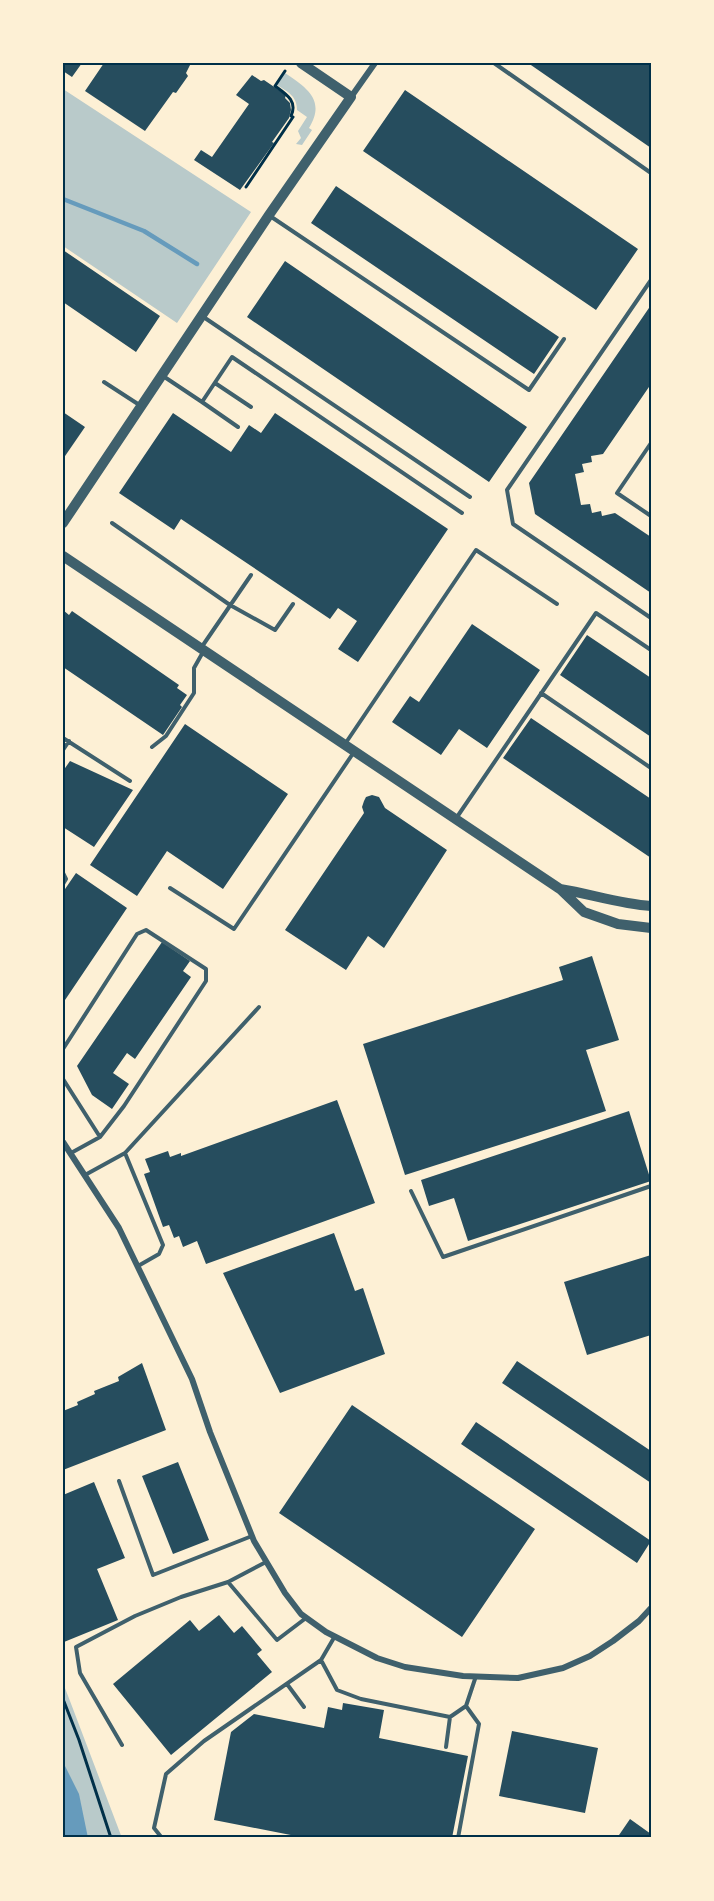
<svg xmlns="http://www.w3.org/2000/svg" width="714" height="1901" viewBox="0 0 714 1901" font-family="'Archivo Narrow',sans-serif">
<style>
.green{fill:#b9caca}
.water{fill:#669bbc}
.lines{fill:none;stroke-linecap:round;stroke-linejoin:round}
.stream{stroke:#669bbc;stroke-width:4.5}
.building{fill:#264d5e}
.path{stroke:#003049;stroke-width:3}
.service{stroke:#3f606c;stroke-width:4}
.minor{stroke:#3f606c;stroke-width:6}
.tertiary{stroke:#3f606c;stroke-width:10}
.neatline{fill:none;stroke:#003049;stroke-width:2}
</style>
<rect width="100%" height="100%" fill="#fdf0d5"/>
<path class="green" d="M285,73C307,88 326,100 309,128L312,130L302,145L296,144L301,138L298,131L307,117L297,110C297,96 288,92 277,85Z
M63,89L251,212L177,323L63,246Z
M63,1683L70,1701L122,1838H63Z"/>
<path class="water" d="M63,1762L79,1794L88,1838H63Z"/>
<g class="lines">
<path class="stream" d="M63,199L144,231L197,264"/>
</g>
<path class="building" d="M63,63H82L72,77L63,71Z
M104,63H191L186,73L188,76L176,93L173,92L145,131L85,91Z
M528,63H649L651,64V148Z
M252,75L261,81L264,80L286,95L285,98L290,103L291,110L289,118L272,142L274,143L240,190L194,160L201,150L212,157L249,104L236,95Z
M405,90L638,249L596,310L363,151Z
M336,186L559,337L534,374L311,223Z
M63,250L160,316L136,352L63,302Z
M285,261L527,427L489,482L247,317Z
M651,305V384L603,454L591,456L592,462L582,464L584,472L575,474L581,505L590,504L592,513L601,511L602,516L615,513L651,537V593L535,514L529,483Z
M63,412L85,427L63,459Z
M173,413L231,452L249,425L261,433L275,413L448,529L358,662L338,649L357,621L338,608L330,619L181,519L174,530L119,493Z
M63,610L69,615L72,611L179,685L177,688L187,695L180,705L182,707L163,735L63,667Z
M472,624L540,670L487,748L459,729L441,755L392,722L410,696L419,702Z
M587,635L651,678V737L560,675Z
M531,718L651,799V858L503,758Z
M185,724L288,794L223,889L167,851L137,896L90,865Z
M70,761L133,790L94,847L63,827V771Z
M372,795L379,797L385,808L447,850L384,948L368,936L346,970L285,930L364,813L362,807L364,801L366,797Z
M76,873L127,908L63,1003V892Z
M162,942L190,961L183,971L191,977L135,1059L127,1053L113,1073L129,1084L112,1109L92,1095L77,1066Z
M592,956L619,1040L586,1050L606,1111L405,1175L363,1044L563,980L559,967Z
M337,1100L375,1203L206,1264L197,1241L183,1247L179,1236L174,1238L169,1225L163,1227L144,1174L150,1172L145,1159L168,1151L170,1157L181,1153V1156Z
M629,1111L651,1181L468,1241L454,1198L429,1206L421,1180Z
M334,1233L355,1291L363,1288L385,1354L280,1393L223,1273Z
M651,1255V1335L587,1355L564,1282Z
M517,1361L651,1451V1483L502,1383Z
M142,1363L166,1430L63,1470V1411L78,1405L77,1402L95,1394L94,1391L119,1381L118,1377Z
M352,1405L535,1529L462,1637L279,1513Z
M476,1422L651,1541L637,1563L461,1444Z
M178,1462L209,1540L173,1554L142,1476Z
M94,1482L125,1558L97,1569L118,1620L64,1642L63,1495Z
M219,1615L234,1633L242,1626L262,1650L257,1654L272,1672L171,1755L113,1684L190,1620L199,1631Z
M343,1703L384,1710L379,1738L468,1756L452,1838H306L214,1820L231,1732L254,1714L324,1728L328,1707L342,1710Z
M512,1731L598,1748L585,1813L499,1796Z
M630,1819L651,1834V1838H617Z"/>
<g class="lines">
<path class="path" d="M246,187L293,117L291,116C298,101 286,94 275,86L285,71
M63,1699L79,1740L111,1838"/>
<path class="service" d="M494,63L651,173
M270,216L529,390L564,339
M651,280L507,490L513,524L651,618
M202,316L470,497
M163,376L202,402L232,357L462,513
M104,382L141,406
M215,383L251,407
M202,402L238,427
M651,443L617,493L651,516
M112,523L230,605L275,630L293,604
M201,648L251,575
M541,693L651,768
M63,738L130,781
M345,744L476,550L557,604
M152,747L166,736L194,693V668L203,652
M63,750L69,741
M457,817L596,613L651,650
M63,873L66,879L63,884
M170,888L234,929L354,752
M63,1049L137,934L146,930L206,969V981L124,1106L100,1137L71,1153
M63,1079L100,1137
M125,1153L163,1245L159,1254L138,1266
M85,1175L125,1153L259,1007
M411,1191L443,1257L651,1186
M119,1481L153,1575L252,1536
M266,1562L228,1582L277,1640L306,1618
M335,1636L321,1660L337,1690L361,1699L450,1717L466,1706L476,1676
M287,1684L304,1707
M122,1745L80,1673L76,1647L135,1616L181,1597L228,1582
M446,1747L450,1717
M162,1838L154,1828L166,1774L204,1741L321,1660
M458,1838L479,1724L466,1706"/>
<path class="minor" d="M351,97L375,63
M63,1142L119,1228L192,1379L210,1432L254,1541L285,1593L301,1614L326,1632L377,1658L405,1667L463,1676L518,1678L563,1668L590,1656L613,1641L639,1621L651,1608"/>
<path class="tertiary" d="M63,523L269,215L351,97L301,63
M63,556L560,889L584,912L618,924L651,928
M560,889C591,894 620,904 651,906"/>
</g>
<rect width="714" height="1901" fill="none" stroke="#fdf0d5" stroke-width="129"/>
<rect x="64" y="64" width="586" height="1772" class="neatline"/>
</svg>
